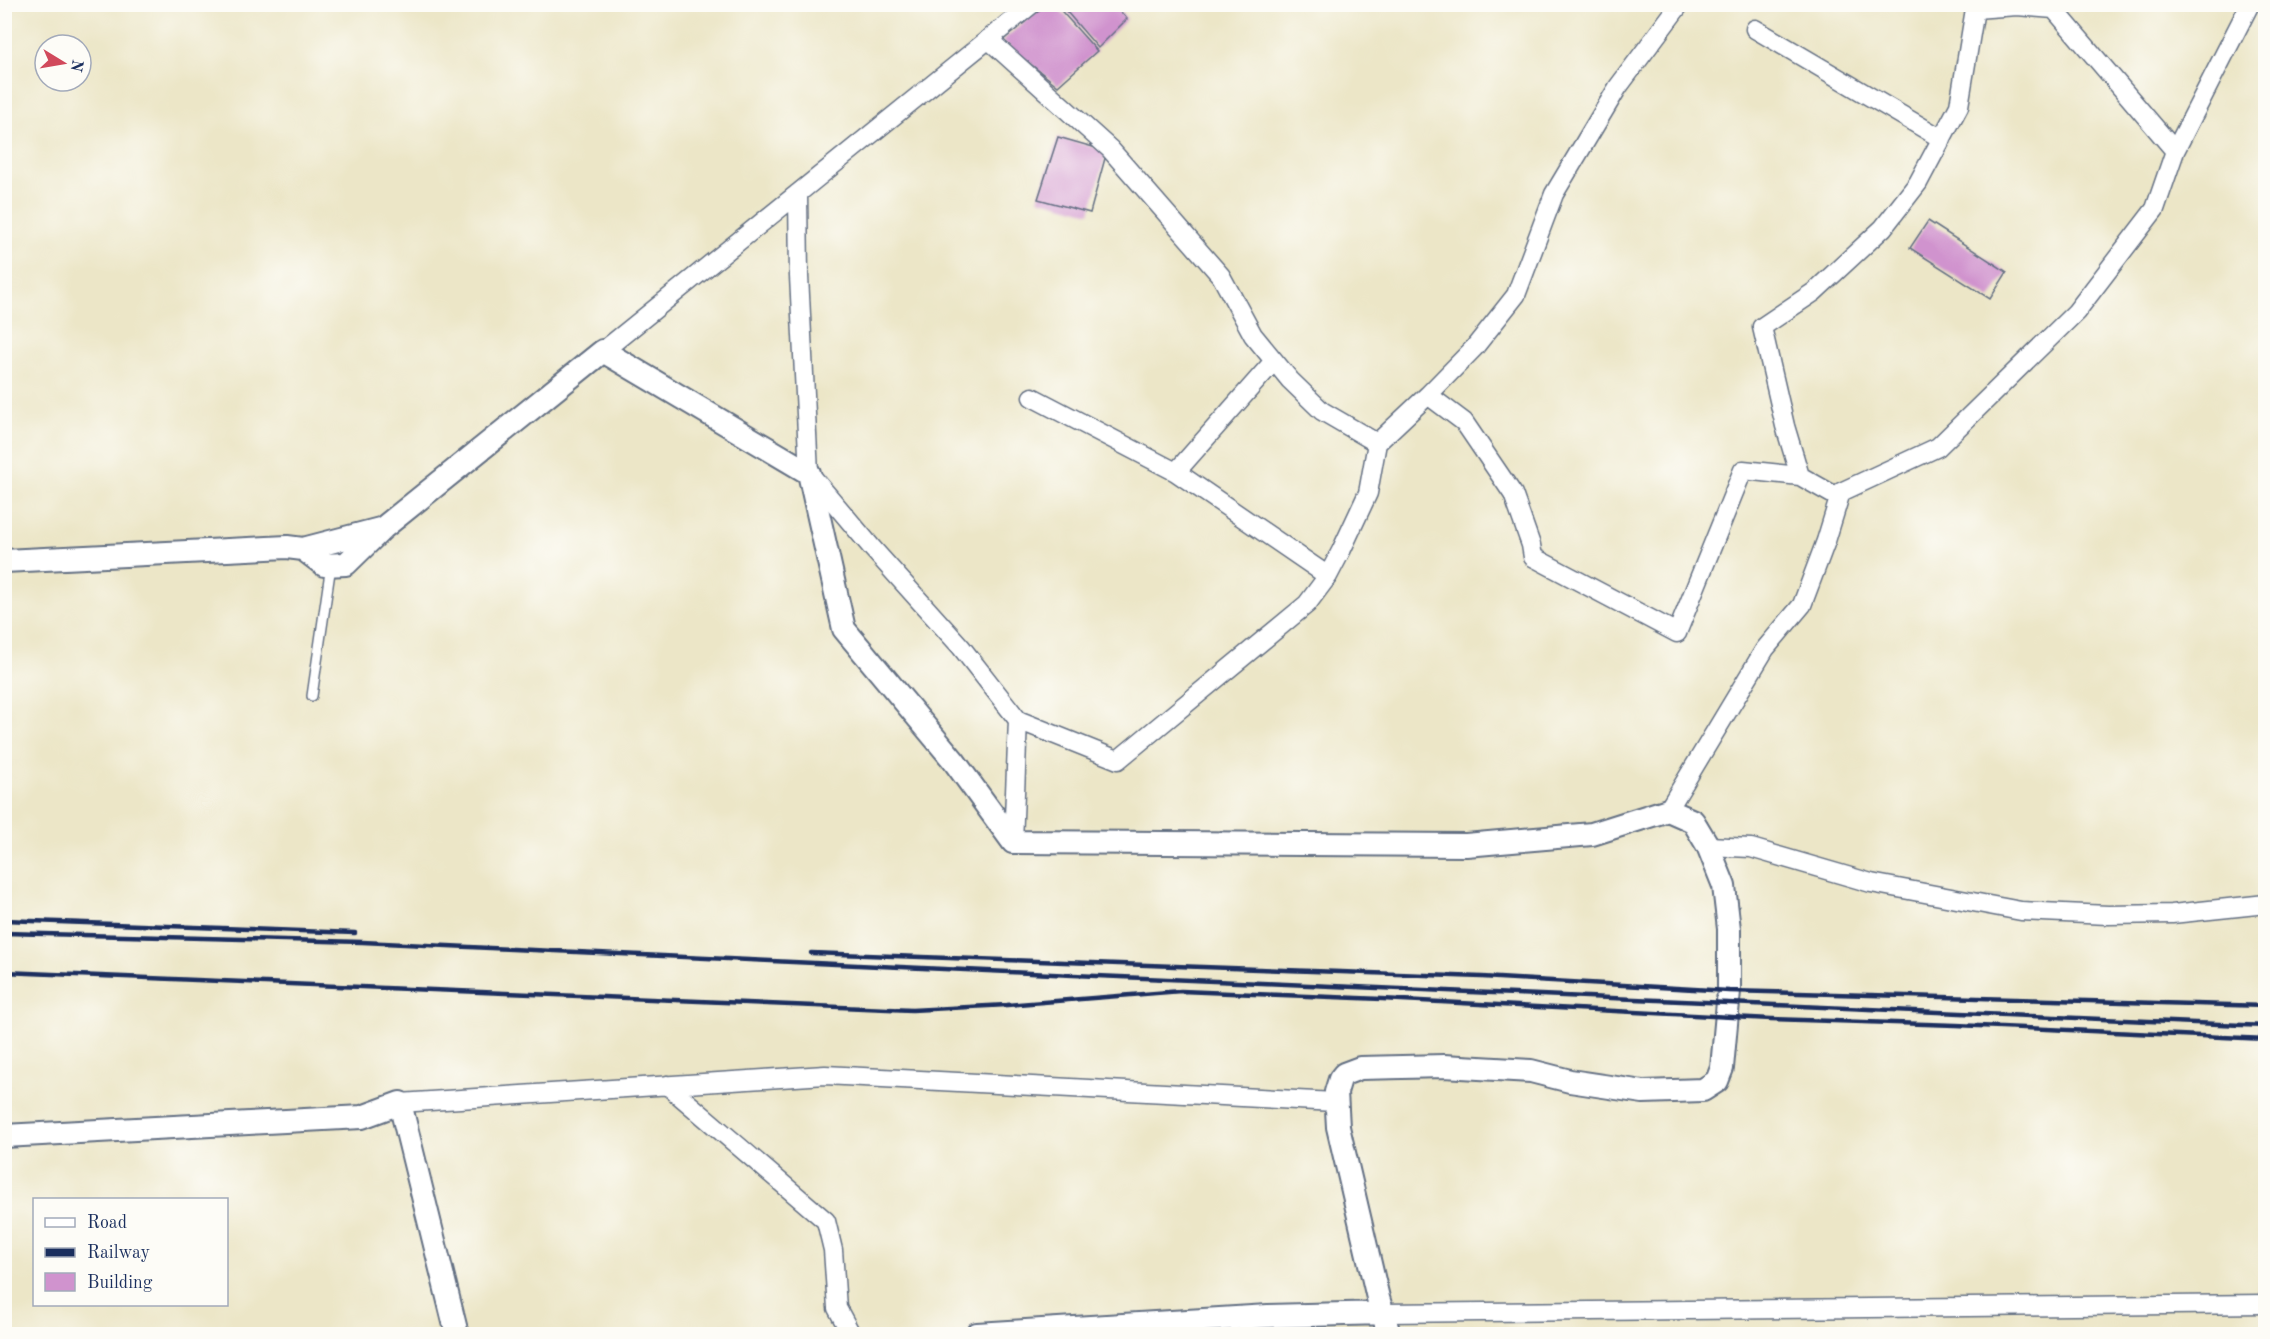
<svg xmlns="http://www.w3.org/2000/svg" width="2270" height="1339" viewBox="0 0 2270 1339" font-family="'Old Standard TT',serif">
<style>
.building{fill:#d093ce}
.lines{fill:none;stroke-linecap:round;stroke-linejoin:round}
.service-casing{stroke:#646f83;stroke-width:12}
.minor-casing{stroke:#646f83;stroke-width:21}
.tertiary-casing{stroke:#646f83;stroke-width:26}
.service{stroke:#fff;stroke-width:9}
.minor{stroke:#fff;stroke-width:18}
.tertiary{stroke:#fff;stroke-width:22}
.rail{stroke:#1b2f5e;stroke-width:4.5}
</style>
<rect width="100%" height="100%" fill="#fdfcf7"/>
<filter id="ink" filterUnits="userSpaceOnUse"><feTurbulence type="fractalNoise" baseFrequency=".0167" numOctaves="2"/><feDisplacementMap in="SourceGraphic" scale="12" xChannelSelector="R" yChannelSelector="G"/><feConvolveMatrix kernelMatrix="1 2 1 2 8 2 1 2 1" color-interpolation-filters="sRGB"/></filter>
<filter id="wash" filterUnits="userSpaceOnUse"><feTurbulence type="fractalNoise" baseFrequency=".008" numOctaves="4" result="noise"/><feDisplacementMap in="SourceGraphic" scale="24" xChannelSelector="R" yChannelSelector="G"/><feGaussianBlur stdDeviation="1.35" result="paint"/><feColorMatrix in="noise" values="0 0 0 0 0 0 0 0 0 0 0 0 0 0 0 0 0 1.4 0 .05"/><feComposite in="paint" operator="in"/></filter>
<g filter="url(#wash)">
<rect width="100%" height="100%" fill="#ece6c7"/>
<g id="blocks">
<path class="building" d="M1045,4H1055L1097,51L1058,86L1002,41Z
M1060,4H1114L1127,19L1098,48Z
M1058,137L1107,151L1090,213L1038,199Z
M1928,221L2007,272L1990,299L1910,248Z"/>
</g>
</g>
<g filter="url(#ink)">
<use href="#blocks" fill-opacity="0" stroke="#646f83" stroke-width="1.5"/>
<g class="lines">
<g class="service-casing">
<path id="service" d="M312,696L331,565"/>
</g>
<g class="minor-casing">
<path id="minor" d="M1755,29L1942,139
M988,39L1110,149L1221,276L1253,335L1290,380L1322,411L1377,443
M798,193L799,276L809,473L873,549L961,647L1018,720
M603,351L1032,4
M1428,395L1464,422L1513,494L1531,545L1533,557L1677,633L1743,470L1800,476
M1032,397L1176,472L1274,361
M1176,472L1328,576
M1839,498L1800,476L1785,426L1762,327L1814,292L1883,228L1918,183L1959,106L1975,9L2017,6L2054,9L2175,151
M1668,810L1765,649L1802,605L1826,541L1841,492L1938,447L2076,312L2155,209L2175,151L2250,4
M1013,842L1018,720L1118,760L1307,604L1328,576L1341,551L1368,493L1377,443L1428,395L1474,348L1516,295L1554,194L1618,87L1680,4
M1708,846L1751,848L1871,883L2021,911L2108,915L2172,914L2266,904
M667,1085L826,1221L833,1250L837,1308L851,1334
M400,1103L825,1075L1335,1102
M1384,1313L2266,1304"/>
</g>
<g class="tertiary-casing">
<path id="tertiary" d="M303,549L380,529
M4,561L287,547L303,549L324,565L346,564L383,528L603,351L809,473L844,629L954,761L1013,842L1466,845L1592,834L1668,810L1693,821L1708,846L1724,886L1729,929V991L1722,1068L1717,1081L1703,1090L1643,1092L1570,1081L1531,1071L1444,1066L1360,1068L1344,1074L1340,1079L1336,1092L1338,1127L1378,1298L1389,1334
M4,1136L362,1117L400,1103L457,1334
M977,1334L1268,1316L1384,1313"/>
</g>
<use href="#service" class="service"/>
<use href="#minor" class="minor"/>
<use href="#tertiary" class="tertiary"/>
<path class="rail" d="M4,920L355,933
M4,933L362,942L1073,975L2266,1026
M811,953L1482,977L1729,991L2266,1006
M4,972L912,1010L1007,1005L1181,991L1382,999L1771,1019L1956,1025L2266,1039"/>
</g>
</g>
<rect width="2270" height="1339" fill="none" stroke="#fdfcf7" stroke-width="24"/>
<rect x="33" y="1198" width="195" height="108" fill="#fdfcf7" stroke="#a3aaba" stroke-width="1.5"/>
<rect x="45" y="1218" width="30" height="9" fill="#ffffff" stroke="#a3aaba" stroke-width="1.5"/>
<text x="87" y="1228" font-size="18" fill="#1b2f5e">Road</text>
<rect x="45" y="1248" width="30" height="9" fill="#1b2f5e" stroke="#a3aaba" stroke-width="1.5"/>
<text x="87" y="1258" font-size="18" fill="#1b2f5e">Railway</text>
<rect x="45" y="1273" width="30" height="18" fill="#d093ce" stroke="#a3aaba" stroke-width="1.5"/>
<text x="87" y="1288" font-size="18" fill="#1b2f5e">Building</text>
<g transform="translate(63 63) rotate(101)"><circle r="28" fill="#fdfcf7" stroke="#a3aaba" stroke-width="1.5"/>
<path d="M0-4.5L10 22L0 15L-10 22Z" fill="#d1495b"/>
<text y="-9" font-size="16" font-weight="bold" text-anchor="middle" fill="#1b2f5e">N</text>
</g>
</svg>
